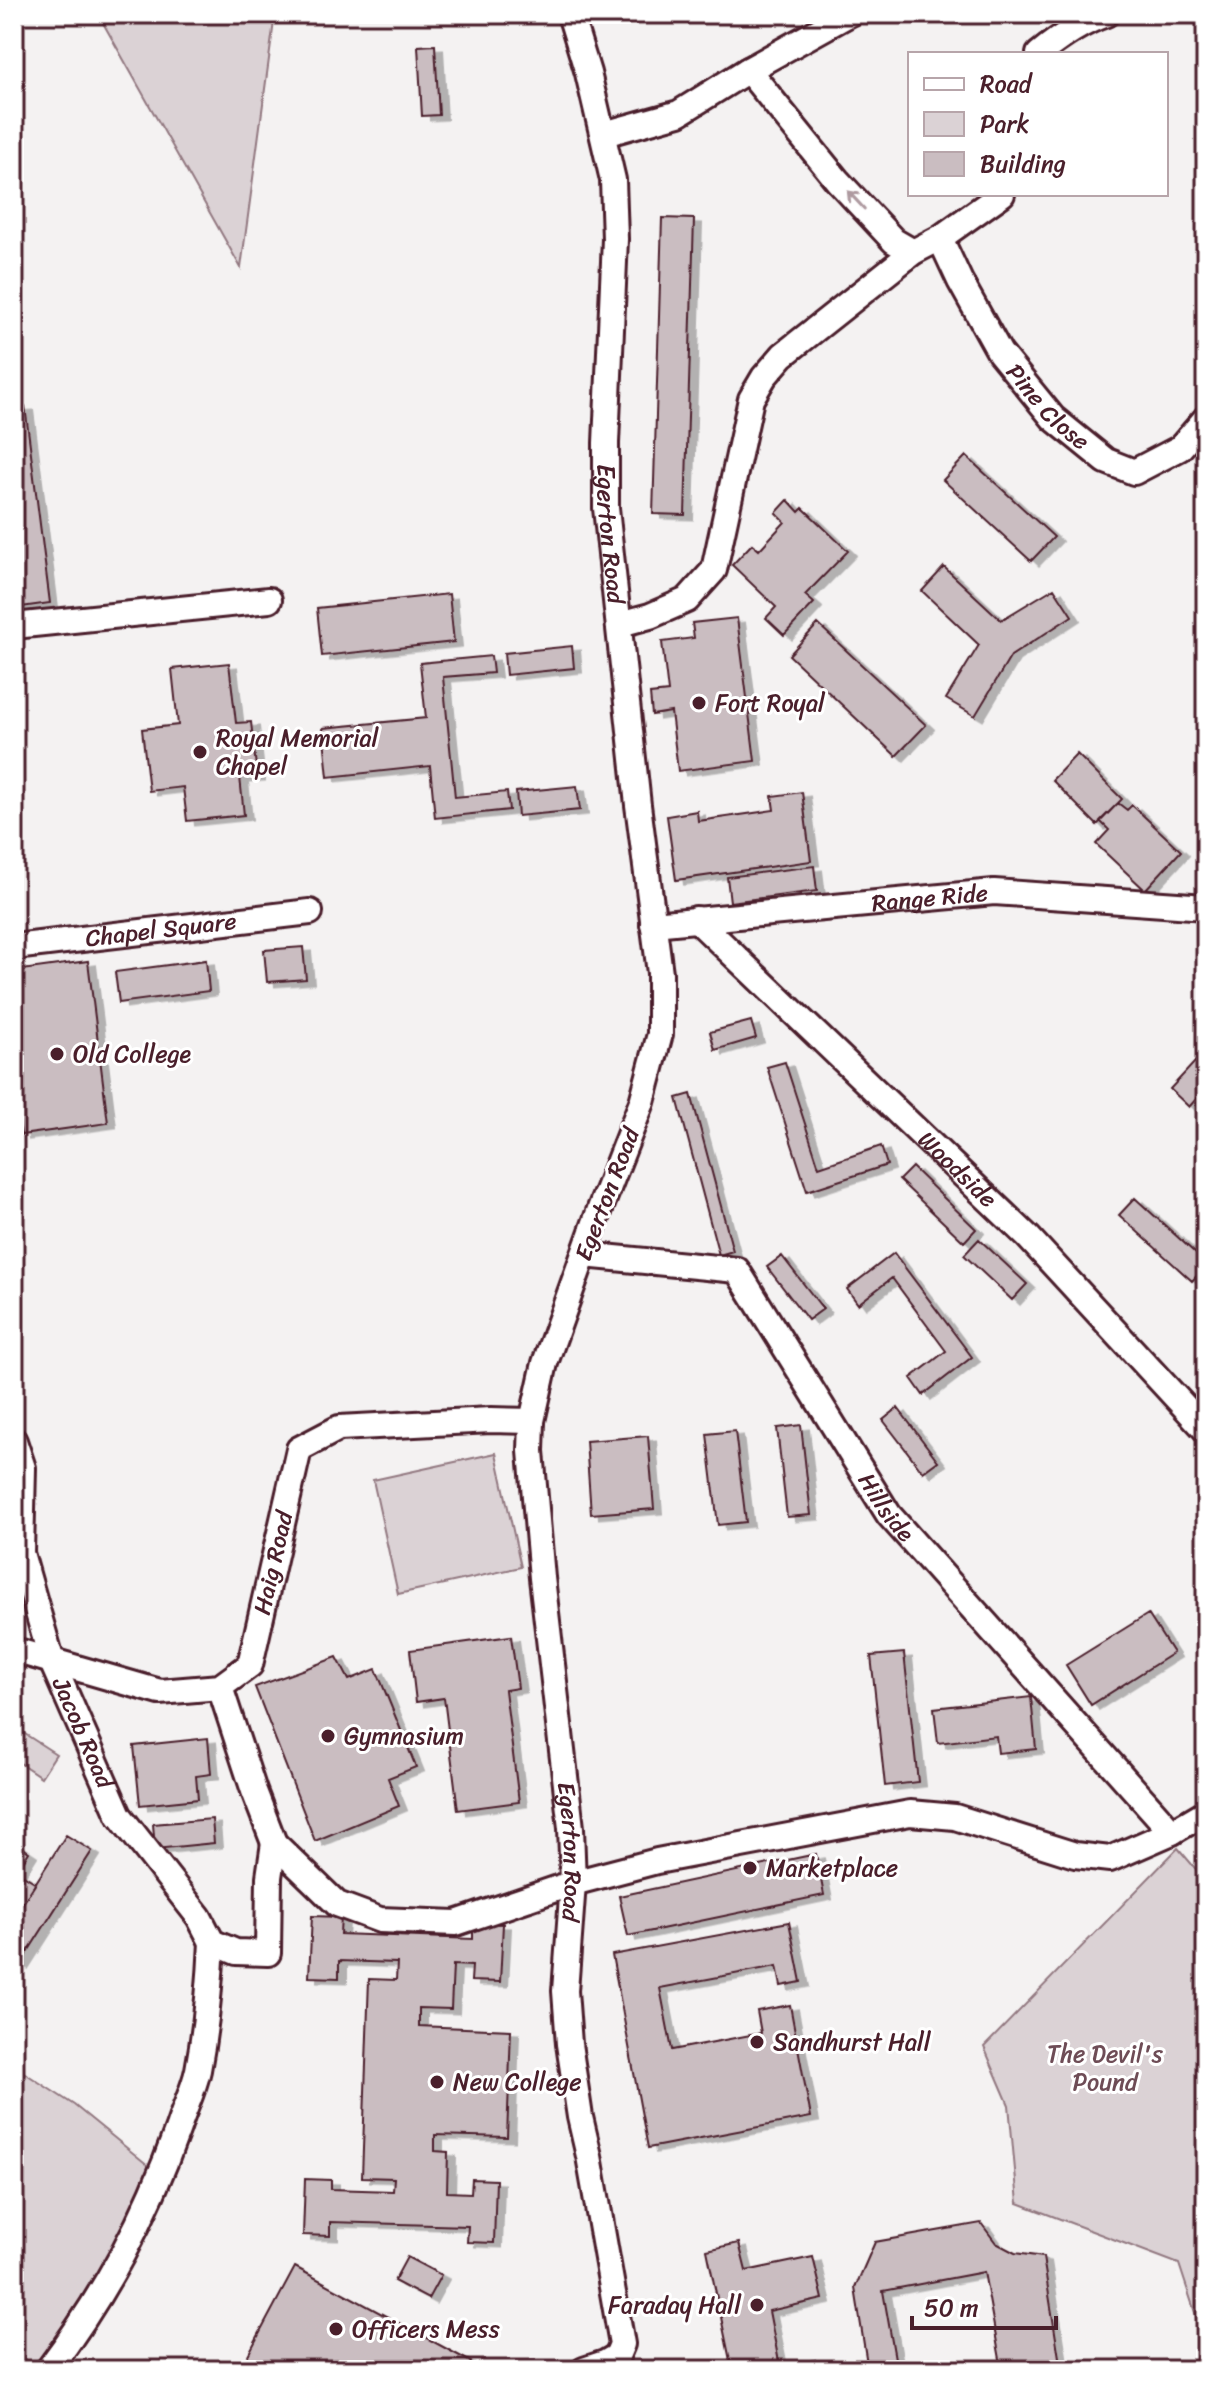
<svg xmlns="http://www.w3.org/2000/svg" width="1220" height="2384" viewBox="0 0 1220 2384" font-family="Sriracha,sans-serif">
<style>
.green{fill:#dbd2d5;stroke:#927880;stroke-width:2}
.building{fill:#cabdc1;stroke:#4a1f2b;stroke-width:2;filter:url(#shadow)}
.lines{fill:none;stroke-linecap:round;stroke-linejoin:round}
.minor-casing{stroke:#4a1f2b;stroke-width:30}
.minor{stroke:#fff;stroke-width:24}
.oneway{stroke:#ae9aa0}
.poi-dot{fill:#4a1f2b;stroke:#fff;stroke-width:3}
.labels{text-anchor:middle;stroke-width:6;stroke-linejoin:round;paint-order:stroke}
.street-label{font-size:24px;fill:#4a1f2b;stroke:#fff}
.poi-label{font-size:24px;fill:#4a1f2b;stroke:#fff;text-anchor:start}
.park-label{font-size:24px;fill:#6e4c56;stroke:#fff}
</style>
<defs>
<filter id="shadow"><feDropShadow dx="8" dy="4.5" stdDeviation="0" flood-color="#0004"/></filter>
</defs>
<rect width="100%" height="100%" fill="#f4f2f2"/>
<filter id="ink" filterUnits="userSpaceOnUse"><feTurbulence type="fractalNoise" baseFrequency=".0125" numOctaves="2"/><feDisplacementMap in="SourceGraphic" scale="16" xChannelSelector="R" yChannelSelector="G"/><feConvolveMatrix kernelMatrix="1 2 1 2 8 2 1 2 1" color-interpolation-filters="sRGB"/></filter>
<g filter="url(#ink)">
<path class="green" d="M98,14H275L241,268Z
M496,1453L521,1567L398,1594L373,1480Z
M14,1727L56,1754L41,1777L14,1759Z
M1178,1848L1206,1881V2346L1179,2264L1018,2203L1009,2105L984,2047Z
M14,2066L74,2105L149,2166L120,2236L66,2324L33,2370H14Z"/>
<path class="building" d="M435,45L439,115L422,116L418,46Z
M662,218L694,219L685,515L653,514Z
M25,406L50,603L14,608V407Z
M966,456L1054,537L1031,561L943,480Z
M788,500L799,512L803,508L848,551L805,595L814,603L784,635L766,618L776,607L732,565L752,544L759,550L785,522L776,513Z
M944,567L1001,620L1054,588L1072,616L1011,656L975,716L946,699L979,645L922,591Z
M449,594L454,642L322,656L317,608Z
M737,618L755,761L678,771L671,712L652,715L650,694L668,692L662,642L694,638L692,623Z
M818,624L926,725L896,756L789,655Z
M572,646L574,668L506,675L504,653Z
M491,656L493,673L443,677L455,797L507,792L509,810L435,818L430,766L328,777L323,728L426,718L420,663Z
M229,663L236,723L251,722L257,776L240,777L244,815L187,821L183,787L149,791L142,729L178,725L172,669Z
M1077,754L1122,799L1097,825L1052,780Z
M577,786L580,810L518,816L516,792Z
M802,792L811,861L676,880L667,816L697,811L698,821L774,810L772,796Z
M1118,803L1127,810L1132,805L1181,851L1145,890L1096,844L1109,830L1100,821Z
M814,866L817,891L730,902L727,877Z
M303,947L306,979L267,982L264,950Z
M206,960L209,991L119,1003L115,972Z
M88,961L108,1123L21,1135L14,1083V971Z
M751,1021L756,1038L715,1050L710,1032Z
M1206,1050V1088L1189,1107L1170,1089Z
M785,1062L819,1167L881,1146L887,1165L807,1191L767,1067Z
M691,1094L733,1251L719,1255L677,1098Z
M912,1167L976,1229L964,1242L899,1180Z
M1135,1198L1206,1263V1266L1192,1281L1119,1215Z
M979,1239L1027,1284L1012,1300L964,1255Z
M894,1253L972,1357L923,1395L911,1378L946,1351L892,1278L858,1304L847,1289Z
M782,1256L823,1309L808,1320L767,1267Z
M898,1408L938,1461L923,1472L883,1420Z
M801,1425L811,1515L787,1517L777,1428Z
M735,1431L746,1522L718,1525L707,1434Z
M648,1436L654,1509L591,1514L586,1441Z
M1148,1614L1173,1653L1091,1705L1066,1665Z
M511,1636L518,1688L505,1690L519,1802L458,1810L444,1698L416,1702L410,1650Z
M904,1653L918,1782L885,1786L871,1656Z
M337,1657L349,1680L376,1669L416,1767L388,1778L399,1806L315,1841L255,1687Z
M1031,1697L1036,1749L998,1753L996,1736L938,1743L934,1708Z
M208,1738L211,1774L196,1776L198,1799L140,1805L134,1746Z
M212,1819L214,1843L155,1849L153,1824Z
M66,1835L92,1851L20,1964L14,1960V1917Z
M14,1842L29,1852L14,1876Z
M816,1854L824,1895L628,1936L619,1896Z
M17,1871L36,1883L14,1917V1876Z
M312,1916L341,1917L340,1934L473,1939V1923L503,1924L500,1982L471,1981L472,1966L453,1965L451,2009L419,2008V2026L511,2030L507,2137L435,2135V2151L448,2152L447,2192L471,2193L472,2179L496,2180L494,2243L467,2242L468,2226L330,2222V2236L303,2235L305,2179L331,2180V2189L393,2191L394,2178L362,2177L369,1979L396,1980L397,1963L339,1961V1978L309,1977Z
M789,1922L801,1982L781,1986L777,1966L660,1988L672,2050L761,2033L757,2011L790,2005L811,2117L648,2148L612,1955Z
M981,2223L996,2243L1015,2253L1043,2257L1061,2370H1002L984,2272L883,2291L897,2370H868L855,2288L875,2242Z
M739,2243L746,2271L813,2257L823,2299L769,2311L780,2367L815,2360L817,2370H732L707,2250Z
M407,2257L441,2275L428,2299L394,2281Z
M295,2267L471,2362L467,2370H240Z"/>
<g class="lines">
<g class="minor-casing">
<g id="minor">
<path id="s1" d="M570,14L588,73L613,180L615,239L606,443V508L638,805L660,973V1034L642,1102L600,1209L545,1363L532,1421L531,1451L542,1578L571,1828L573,1883L565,1991L569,2044L580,2117L589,2156L622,2344L617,2356"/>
<path d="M1039,54C1059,38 1082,22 1106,14"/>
<path d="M748,70L837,180L894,241L913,252"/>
<path d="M604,134L679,113L748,70L849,14"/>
<path id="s2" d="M940,238L960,281L1000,353L1053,418L1106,461L1134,472L1180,448L1206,418"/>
<path d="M620,624L650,616L687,600L714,570L751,399L764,377L783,355L913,252L940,238L1002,194"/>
<path d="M14,626L269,600"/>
<path id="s3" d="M696,919L1028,1237L1206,1430"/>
<path id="s4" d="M653,924L994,892L1206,907"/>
<path id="s5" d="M14,947L310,912"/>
<path id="s6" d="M584,1255L737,1270L889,1515L1172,1832"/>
<path id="s7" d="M14,1441L23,1468L21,1553L52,1662L119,1815L199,1917L212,1942L236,1952L268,1953L269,1877L274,1843"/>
<path id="s8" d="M14,1650L160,1692L220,1687L250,1665L299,1449L339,1428L491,1420L532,1421"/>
<path d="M220,1687L254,1791L274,1843L337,1904L380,1920L456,1923L573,1883L657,1861L910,1813L955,1817L1075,1855L1110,1859L1172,1832L1206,1812"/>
<path d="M48,2370C105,2294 146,2218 178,2128C184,2109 194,2089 198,2070C206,2028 210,1985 212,1942"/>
<path d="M584,2370L605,2363L617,2356"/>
</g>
</g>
<use href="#minor" class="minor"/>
</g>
<defs><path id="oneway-shaft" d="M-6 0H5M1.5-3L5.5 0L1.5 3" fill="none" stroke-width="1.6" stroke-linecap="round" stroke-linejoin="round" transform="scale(2)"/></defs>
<use class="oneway" href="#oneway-shaft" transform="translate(856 200) rotate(-133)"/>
</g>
<g class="poi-dot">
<circle cx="699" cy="703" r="8"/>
<circle cx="200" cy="752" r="8"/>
<circle cx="57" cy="1054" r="8"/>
<circle cx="328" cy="1736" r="8"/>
<circle cx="750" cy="1868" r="8"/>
<circle cx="757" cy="2042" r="8"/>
<circle cx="437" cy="2082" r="8"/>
<circle cx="757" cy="2305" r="8"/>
<circle cx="336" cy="2329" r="8"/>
</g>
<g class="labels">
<g class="street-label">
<text dy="8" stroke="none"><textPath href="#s2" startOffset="202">Pine Close</textPath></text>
<text dy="8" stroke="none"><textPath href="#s1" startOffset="526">Egerton Road</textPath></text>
<text dy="8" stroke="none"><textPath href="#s4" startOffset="278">Range Ride</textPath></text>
<text dy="8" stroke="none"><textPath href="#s5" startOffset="148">Chapel Square</textPath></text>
<text dy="8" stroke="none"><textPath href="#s3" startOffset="362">Woodside</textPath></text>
<text transform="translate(607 1194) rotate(-69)" y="8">Egerton Road</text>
<text dy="8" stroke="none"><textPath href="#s6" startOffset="434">Hillside</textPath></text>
<text dy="8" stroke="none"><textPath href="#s8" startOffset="354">Haig Road</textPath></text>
<text dy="8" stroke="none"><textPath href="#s7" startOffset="304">Jacob Road</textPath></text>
<text dy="8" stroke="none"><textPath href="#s1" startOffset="1870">Egerton Road</textPath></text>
</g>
<g class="poi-label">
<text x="715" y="711">Fort Royal</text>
<text x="216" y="746">Royal Memorial<tspan x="216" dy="28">Chapel</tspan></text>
<text x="73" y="1062">Old College</text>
<text x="344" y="1744">Gymnasium</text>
<text x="766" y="1876">Marketplace</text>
<text x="773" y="2050">Sandhurst Hall</text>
<text x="453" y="2090">New College</text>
<text x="741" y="2313" text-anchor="end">Faraday Hall</text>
<text x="352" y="2337">Officers Mess</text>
</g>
<g class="park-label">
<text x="1105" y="2062">The Devil's<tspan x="1105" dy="28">Pound</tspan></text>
</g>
</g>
<rect width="1220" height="2384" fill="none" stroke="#fff" stroke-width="48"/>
<rect x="24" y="24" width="1172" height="2336" fill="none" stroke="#4a1f2b" stroke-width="3" filter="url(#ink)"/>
<rect x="908" y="52" width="260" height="144" fill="#ffffff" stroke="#b7a5aa" stroke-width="2"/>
<rect x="924" y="78" width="40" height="12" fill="#ffffff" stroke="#b7a5aa" stroke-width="2"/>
<text x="980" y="92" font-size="24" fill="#4a1f2b">Road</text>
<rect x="924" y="112" width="40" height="24" fill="#dbd2d5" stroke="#b7a5aa" stroke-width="2"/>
<text x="980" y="132" font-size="24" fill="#4a1f2b">Park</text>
<rect x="924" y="152" width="40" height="24" fill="#cabdc1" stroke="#b7a5aa" stroke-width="2"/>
<text x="980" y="172" font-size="24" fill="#4a1f2b">Building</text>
<path d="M912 2316v12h144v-12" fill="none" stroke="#4a1f2b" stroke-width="4"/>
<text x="924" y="2316" font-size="24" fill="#4a1f2b" stroke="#ffffff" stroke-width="6" paint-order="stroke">50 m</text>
</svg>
